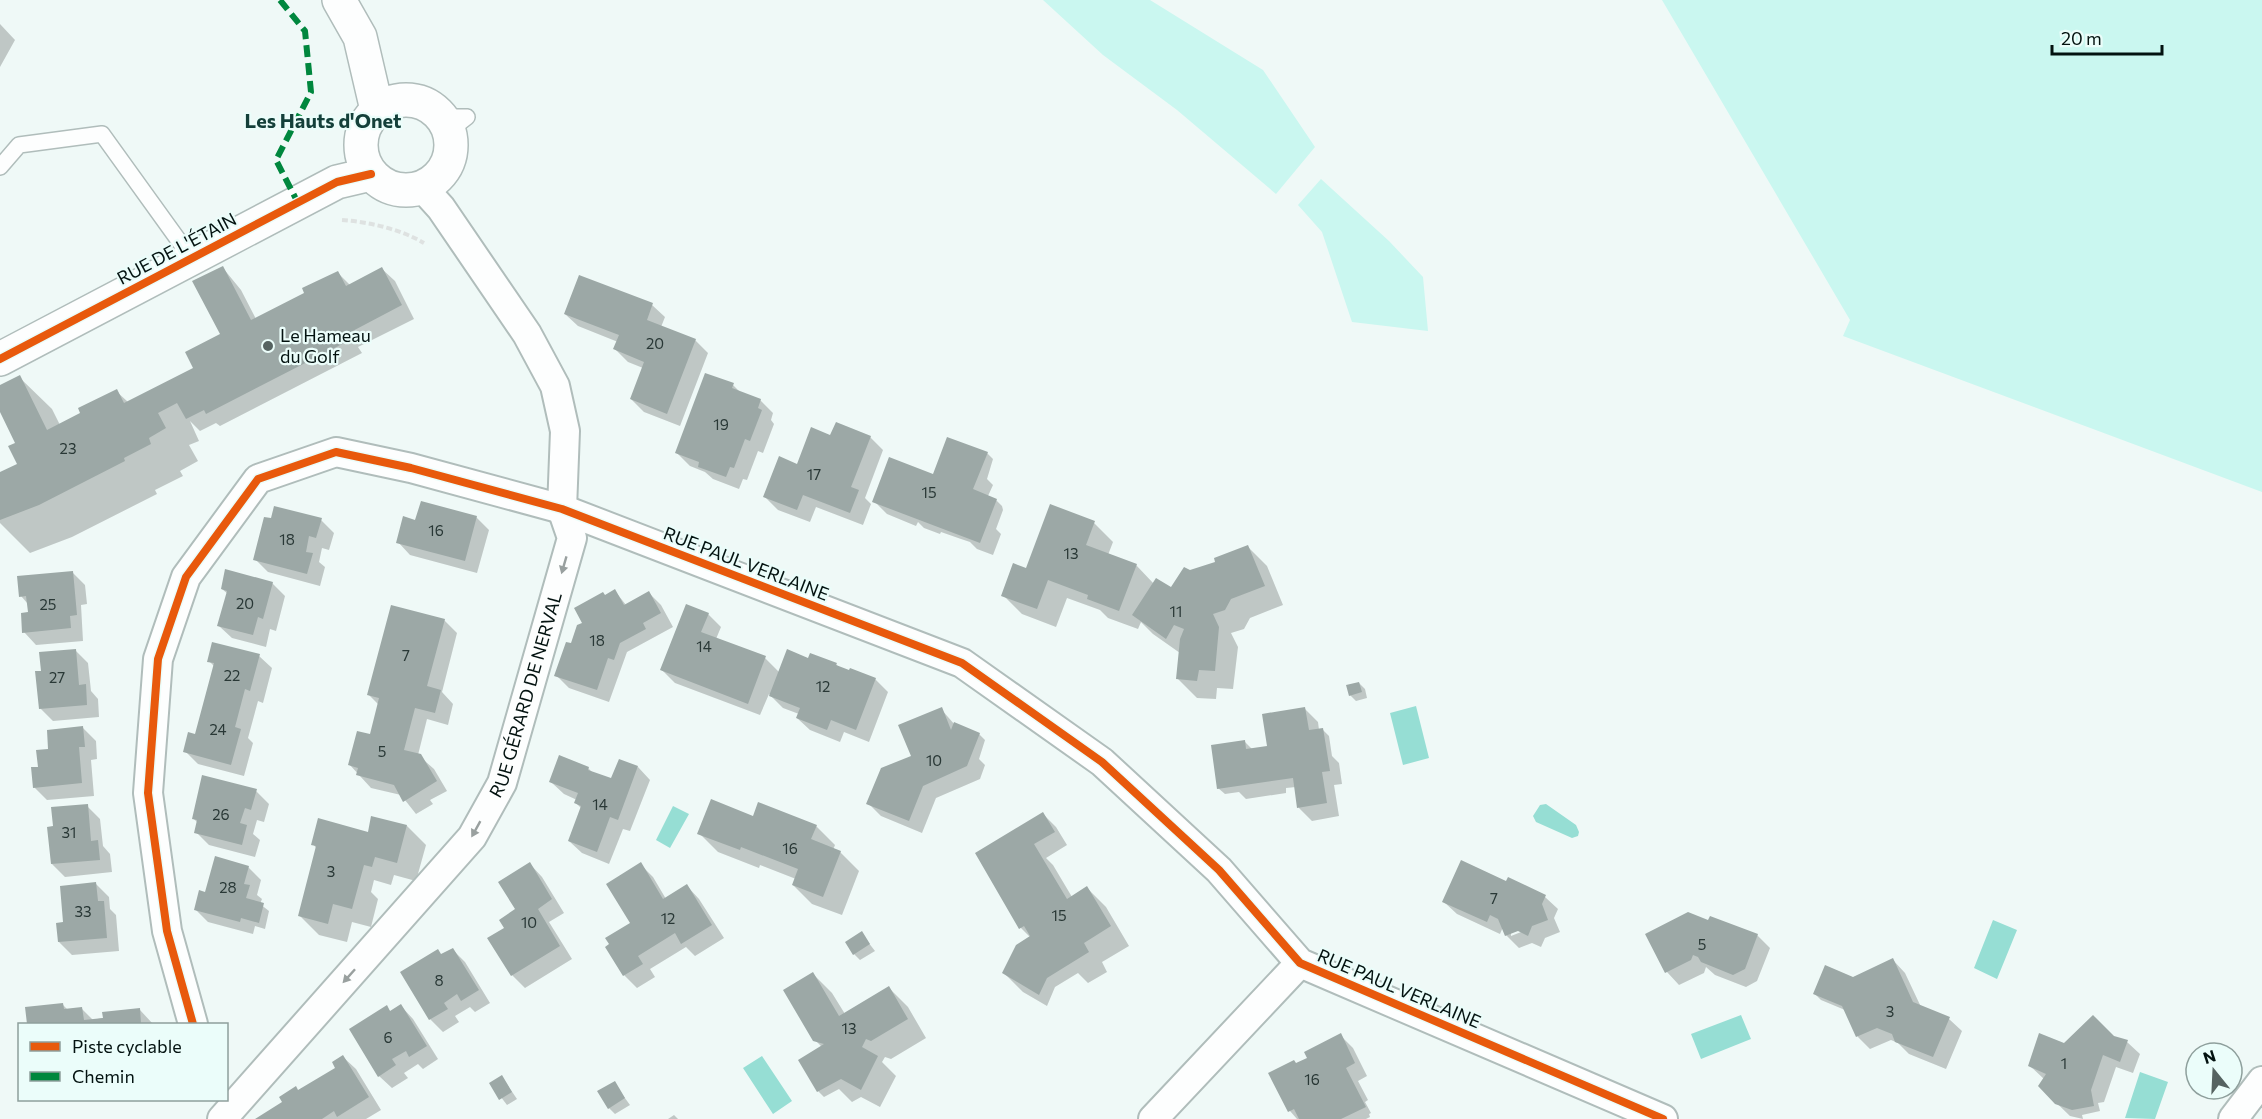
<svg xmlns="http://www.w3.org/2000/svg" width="2262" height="1119" viewBox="0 0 2262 1119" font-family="Commissioner,sans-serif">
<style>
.green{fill:#caf7f0}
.water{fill:#96ded4}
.shadow{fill:#0003;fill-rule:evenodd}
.building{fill:#9ca8a6}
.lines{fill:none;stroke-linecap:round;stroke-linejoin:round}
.service-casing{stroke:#b0bdbb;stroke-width:18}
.minor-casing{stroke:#b0bdbb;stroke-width:32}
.tertiary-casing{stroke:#b0bdbb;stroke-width:36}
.path{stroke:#dee2e1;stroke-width:4;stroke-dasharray:6 3;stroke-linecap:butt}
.service{stroke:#fdfefe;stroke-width:15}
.minor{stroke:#fdfefe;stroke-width:28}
.tertiary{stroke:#fdfefe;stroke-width:33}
.quiet{stroke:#00873e;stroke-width:6;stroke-dasharray:12 6;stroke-linecap:butt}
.cycleway-casing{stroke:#ebfdfa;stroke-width:11}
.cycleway{stroke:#e8590c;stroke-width:8}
.oneway{fill:#99a09f}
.poi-dot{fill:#566361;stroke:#ebfdfa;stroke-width:2}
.labels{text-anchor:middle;stroke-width:4.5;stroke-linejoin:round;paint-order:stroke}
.number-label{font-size:15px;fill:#293836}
.street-label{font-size:18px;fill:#031210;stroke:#ebfdfa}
.poi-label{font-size:18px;fill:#031210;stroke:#ebfdfa;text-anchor:start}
.neighbourhood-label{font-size:20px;font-weight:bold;fill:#14403a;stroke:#ebfdfa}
</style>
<rect width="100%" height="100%" fill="#eff9f7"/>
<path class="green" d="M1043,0H1150L1263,70L1315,147L1276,194L1177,110L1103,55Z
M1662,0H2262V492L1843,336L1850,320Z
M1321,179L1389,241L1423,277L1428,331L1352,322L1322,232L1298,205Z"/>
<path class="water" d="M1416,706L1429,758L1403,765L1390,713Z
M1546,804L1576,825L1579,832L1578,836L1572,838L1536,822L1533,816L1540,805Z
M673,806L689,814L670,848L656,840Z
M1993,920L2017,930L1997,979L1974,968Z
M1741,1015L1751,1039L1701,1059L1691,1034Z
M762,1056L792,1101L773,1114L743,1068Z
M2140,1072L2168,1082L2155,1119L2125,1118Z"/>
<path class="shadow" d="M0,24L15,40L0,67Z
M223,268L241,290L256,319L306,293L337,272L350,285L382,269L395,281L414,319L358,347L362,353L220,426L216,423L200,431L190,421L199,441L189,445L198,461L180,471L183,476L155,490L157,494L72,537L30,553L0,523V474L19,464L18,443L0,409V386L19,377L52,409L60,425L82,413L116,391L128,402L195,368L222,335Z
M652,305L665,317L661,327L695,340L708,353L680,426L644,412L631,399L643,368L628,362L615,349L618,342L578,326L565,314Z
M733,385L742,394L760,400L773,413L771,420L774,424L763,453L758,451L747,480L743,479L739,489L713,479L705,472L690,466L677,453Z
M831,437H870L883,450L865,498L871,504L863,525L816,507L810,522L778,510L765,497Z
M987,453L993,459L987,479L993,485L988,496L996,500L1002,506L1003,510L996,529L1001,534L993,555L977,549L970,542L961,539L941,532L940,534L924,528L918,522L916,526L887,514L874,501Z
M476,517L489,530L477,573L410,555L398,542L416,522Z
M321,520L334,533L329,550L322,548L319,562L325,567L320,586L268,572L255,559Z
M1094,523L1113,542L1108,555L1136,565L1154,584L1172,589L1189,571L1217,563L1248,547L1267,566L1283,605L1250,618L1244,629L1231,633L1238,647L1233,689L1217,688L1216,699L1197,698L1178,679L1180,653L1153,634L1141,622L1138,629L1108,618L1100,610L1067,598L1056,627L1022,614L1003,595L1027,570Z
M72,572L85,585L87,604L81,605L83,641L36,645L24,632L29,613L28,604L21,596Z
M272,583L285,596L276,631L270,629L266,647L232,638L219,626L228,594L222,589Z
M615,591L626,605L649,593L661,605L673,627L627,652L609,702L569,688L556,675L584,623L605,596Z
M708,614L721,627L716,639L765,658L780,673L809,660L836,664L840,669L875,679L888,692L869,742L844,732L840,742L810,730L797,718L799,714L783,708L769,694L760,715L675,683L662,670Z
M444,620L457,633L442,692L453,704L448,725L427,719L418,755L434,769L447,791L430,800L433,804L416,814L401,795L371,788L349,764L371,736L379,705L369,695Z
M75,650L88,663L91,691L98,699L99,717L53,721L40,708Z
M259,656L272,668L263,703L258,701L248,738L253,743L244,776L198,764L185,751L196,735L215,667L209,661Z
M1359,683L1365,689L1367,698L1356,701L1350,695Z
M941,709L955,725L979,734L985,740L979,759L985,765L980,779L936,798L922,833L881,816L868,803L913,757Z
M1305,709L1318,722L1319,730H1323L1329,736L1332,756L1339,763L1342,784L1334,785L1339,816L1312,821L1299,808L1296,787L1286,788V793L1246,799L1239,792L1225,794L1218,788L1245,742L1252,749L1269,747Z
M83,728L96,741L97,759L91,760L94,796L47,800L34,787L40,768L50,750Z
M638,767L650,780L630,831L623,829L609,864L582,853L569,841L582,809L576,803L577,800L564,794L551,782L588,768L593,773L612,780Z
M256,791L269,804L264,822L257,820L253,834L260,840L255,857L209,845L196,832L198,823L193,818Z
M87,806L100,819L103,846L110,854L112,872L65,877L52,864L55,828Z
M1043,814L1056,827L1067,845L1046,858L1053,865L1072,897L1087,888L1106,907L1129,946L1102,962L1107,972L1088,983L1078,973L1055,987L1047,1006L1023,992L1004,973L1030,937L1021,928L988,874Z
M754,818L816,826L835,845L833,850L840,852L859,871L842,915L812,904L793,885L796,879L760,865L759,868L718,852L699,833Z
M407,826L426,845L416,881L394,875L391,885L374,880L371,892L378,899L371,927L352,922L347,942L319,935L300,916L317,849L313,844Z
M530,864L542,877L564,913L549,922L572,959L525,988L512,975L489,939L506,929L517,910Z
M640,864L653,877L666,899L687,886L699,899L724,938L695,956L686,947L650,969L655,977L637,988L624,975Z
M248,867L261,880L257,895L262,899L260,904L269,911L265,929L255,926L253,934L208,922L195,909L206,894Z
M1508,879L1545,897L1558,909L1554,918L1560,932L1545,938L1541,947L1532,943L1519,948L1506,935L1503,927L1500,934L1457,914L1444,902L1506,882ZM1525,927L1526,930L1511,936V932Z
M96,884L109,897L110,909L116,915L119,951L72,955L59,942L64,923Z
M861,933L875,951L860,960L854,954Z
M1647,935H1757L1770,948L1757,981L1746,987L1715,975L1706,967L1704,973L1679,985L1667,972Z
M452,949L465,962L490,1003L475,1012L470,1007L455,1016L459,1022L443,1032L430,1019Z
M1893,960L1905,973L1921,1007L1949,1019L1962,1031L1946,1069L1909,1054L1898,1043L1891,1040L1870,1049L1858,1037L1845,1010L1821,1000L1815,994Z
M813,974L832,993L845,1014L889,988L908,1007L926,1038L891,1059L885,1057L882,1062L896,1076L880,1107L861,1097L852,1102L839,1089L824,1097L818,1091L822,1047L815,1040Z
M63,1005L68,1010L82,1009L93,1020L140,1010L153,1024H28L27,1008Z
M401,1006L413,1019L438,1059L423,1069L418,1064L404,1073L408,1078L392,1088L379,1076L386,1007L391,1012Z
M1340,1035L1353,1048L1367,1076L1358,1081L1368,1100L1365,1102L1371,1113L1369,1114L1370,1117L1366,1119H1297L1290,1111L1297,1064L1309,1058Z
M2113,1037L2127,1042L2140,1054L2133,1073L2116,1067L2104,1102L2098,1103L2100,1111L2082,1115L2083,1119L2070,1116L2039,1086L2044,1079L2029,1065L2064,1045Z
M343,1057L356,1069L381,1110L366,1119H258L337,1068Z
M502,1077L517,1099L507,1105L491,1084Z
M614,1083L630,1105L615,1114L609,1108Z
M674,1115L678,1119H668Z"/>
<path class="building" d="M223,266L251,320L304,293L302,288L338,271L346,286L382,267L402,305L347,334L350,340L206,414L204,410L186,419L177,403L158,413L166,428L149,438L151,444L124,458L125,461L39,505L0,520V472L17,464L8,446L15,443L0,412V385L20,375L47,430L80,413L78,408L117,389L124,403L193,368L185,352L220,334L192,281Z
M579,275L653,303L647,320L696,339L667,414L630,399L644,362L613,349L619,335L564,314Z
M705,373L734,383L732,388L761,399L758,408L762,410L750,441L745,439L734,468L730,467L726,477L698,467L699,462L675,453Z
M836,422L871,436L851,487L859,490L850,513L803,495L797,510L763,497L779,456L797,464L811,427L830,435Z
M947,437L988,452L973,489L997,499L980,543L872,502L889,457L933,474Z
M421,501L477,516L465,561L396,543L403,516L415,520Z
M1050,504L1095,521L1086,545L1137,564L1119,611L1087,599L1088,595L1048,580L1037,609L1001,596L1013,563L1026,568Z
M274,506L322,518L316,538L309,536L306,552L313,553L307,574L253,560L264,517L271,518Z
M1248,545L1265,586L1231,599L1225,610L1213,614L1219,627L1215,671L1199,670L1197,681L1176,679L1180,639L1184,629L1174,625L1166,639L1132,615L1156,578L1171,587L1184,567L1190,570L1215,562L1214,558Z
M225,569L273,582L263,619L258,617L253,635L217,626L227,591L221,589Z
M73,571L77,615L70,616L71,628L22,633L21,613L28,612L26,596L19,597L17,576Z
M615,589L624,605L649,591L661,613L643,623L646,629L620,643L614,660L608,658L597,690L554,676L566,642L571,643L577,625L582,623L574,608L603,592L605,595Z
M686,604L709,613L701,632L766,656L748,704L660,670Z
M391,605L445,619L427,686L441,690L435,713L415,708L404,750L421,754L437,781L403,802L394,785L356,775L358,768L348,765L357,731L370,734L379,698L367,695Z
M212,642L260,654L250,691L245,689L235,727L241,729L231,765L183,752L188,732L195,734L214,663L207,662Z
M76,649L79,685L86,684L87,705L39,709L35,671H41L39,652Z
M787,649L808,658L810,653L837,663L836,665L849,670L850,668L876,678L856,730L831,720L827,730L796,718L800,708L769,696Z
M1359,682L1362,692L1349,696L1346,685Z
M942,707L951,730L954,722L980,733L967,766L923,786L909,821L866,804L881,768L911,756L898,725Z
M1305,707L1309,730L1323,728L1330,771L1322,772L1327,803L1297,808L1293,778L1217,789L1211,745L1245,740L1246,749L1267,746L1262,714Z
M83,726L85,747H79L82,783L33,788L31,767H38L36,750L48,749L47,730Z
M559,755L589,767L588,770L611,778L619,759L638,766L618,820L610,817L597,852L568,841L581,806L574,803L578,793L549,782Z
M202,775L257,789L251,810L245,808L240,823L247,825L242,845L194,833L197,820L192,819Z
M711,799L753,816L758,802L817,825L811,839L841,851L823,897L792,885L798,869L741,847L740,850L697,834Z
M88,804L91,841L98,840L100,860L51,864L47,827L53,826L51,807Z
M1043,812L1055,832L1034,844L1067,899L1087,886L1111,926L1084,943L1089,952L1047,978L1039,995L1002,973L1016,945L1030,936L1024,926L1019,929L975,853Z
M371,816L407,825L397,863L375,857L372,867L364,865L352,909L333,904L328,924L298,916L316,846L311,845L318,818L368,832Z
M215,856L249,866L244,884L250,885L246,898L264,903L259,923L241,918L240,922L194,910L199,890L205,892Z
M1461,860L1506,881L1508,877L1546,895L1542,904L1548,920L1532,926L1528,936L1518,931L1505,936L1498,919L1490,915L1487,922L1442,902Z
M530,862L552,899L538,909L560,946L511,976L487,938L504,928L499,920L515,909L498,882Z
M641,862L663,899L687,884L712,925L681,944L675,933L638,956L643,964L623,976L605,947L609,944L605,938L630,923L606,884Z
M96,882L98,901H104L107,938L58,942L56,923L63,922L60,886Z
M1688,912L1708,920L1710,916L1758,934L1745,969L1733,975L1701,962L1698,957L1693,955L1691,960L1665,973L1645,934Z
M862,931L870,944L853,955L845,942Z
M453,948L479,990L461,1001L457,994L444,1003L448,1009L429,1020L400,972L438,949L441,954Z
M1893,958L1913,1002L1950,1017L1933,1057L1895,1042L1892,1034L1877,1028L1856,1037L1842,1006L1813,994L1825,965L1853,977Z
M813,972L839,1016L889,986L908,1019L871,1041L866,1039L862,1047L878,1056L861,1090L841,1079L817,1092L798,1060L824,1044L813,1041L783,990Z
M63,1003L64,1009L82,1007L84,1020L103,1018L102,1012L140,1008L141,1024H27L25,1007Z
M401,1004L427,1046L409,1057L406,1051L392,1059L396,1065L378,1077L349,1029L387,1005L390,1011Z
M2093,1015L2114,1036L2128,1040L2120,1062L2103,1055L2091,1090L2094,1106L2072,1110L2055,1104L2038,1086L2046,1074L2028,1066L2039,1033L2064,1043Z
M1341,1033L1355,1063L1346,1068L1366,1107L1341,1119H1299L1294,1109L1288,1112L1268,1073L1294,1060L1296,1063L1307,1058L1304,1052Z
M343,1055L369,1097L337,1117L334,1111L322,1119H255L282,1102L279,1097L296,1086L298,1090L335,1068L332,1062Z
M502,1075L512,1092L499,1100L489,1083Z
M615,1081L625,1098L608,1109L597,1091Z"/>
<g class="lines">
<g class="service-casing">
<path id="service" d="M441,117H467
M449,131L467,117
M0,167L19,145L102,134L192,259"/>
</g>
<g class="minor-casing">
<g id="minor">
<path d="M193,1024L167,931L148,793L158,659L186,577L258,479L336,452L411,468L562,509L962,663L1102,762L1219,870L1300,963L1663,1119"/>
<path id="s1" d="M222,1119L472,837L502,783L572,538L562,509L565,431L555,386L527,334L441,208L422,187"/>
<path d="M1153,1119L1300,963"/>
<path d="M2233,1119L2262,1081"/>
</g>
</g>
<g class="tertiary-casing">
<path id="tertiary" d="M339,0L360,37L377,110
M361 145a45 45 0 1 1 90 0a45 45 0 1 1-90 0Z
M0,359L337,182L371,174"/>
</g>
<path class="path" d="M342,220C369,222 400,229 424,243"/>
<use href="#service" class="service"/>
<use href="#minor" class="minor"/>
<use href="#tertiary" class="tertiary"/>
<path class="quiet" d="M280,0L305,31L311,92L276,160L298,203"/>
<g class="cycleway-casing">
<path id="cycleway" d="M0,359L337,182L371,174
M193,1024L167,931L148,793L158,659L186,577L258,479L336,452L411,468L562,509L962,663L1102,762L1219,870L1300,963L1663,1119"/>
</g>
<use href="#cycleway" class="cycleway"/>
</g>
<defs><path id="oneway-solid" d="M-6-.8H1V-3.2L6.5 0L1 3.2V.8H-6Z" transform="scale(1.5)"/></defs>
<g class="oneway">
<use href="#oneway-solid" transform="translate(564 565) rotate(106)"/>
<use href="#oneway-solid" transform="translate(476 829) rotate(119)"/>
<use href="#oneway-solid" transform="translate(349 976) rotate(132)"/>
</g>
<circle class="poi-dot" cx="268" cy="346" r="6"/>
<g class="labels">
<g class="number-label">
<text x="655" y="349">20</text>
<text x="721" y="430">19</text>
<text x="68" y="454">23</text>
<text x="814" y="480">17</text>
<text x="929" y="498">15</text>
<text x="436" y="536">16</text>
<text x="287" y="545">18</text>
<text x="1071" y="559">13</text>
<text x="245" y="609">20</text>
<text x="48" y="610">25</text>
<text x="1176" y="617">11</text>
<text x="597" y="646">18</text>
<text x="704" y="652">14</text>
<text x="406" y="661">7</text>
<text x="232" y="681">22</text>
<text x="57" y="683">27</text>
<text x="823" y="692">12</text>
<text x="218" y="735">24</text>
<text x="382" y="757">5</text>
<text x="934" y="766">10</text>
<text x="600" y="810">14</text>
<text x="221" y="820">26</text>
<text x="69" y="838">31</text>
<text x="790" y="854">16</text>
<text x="331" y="877">3</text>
<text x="228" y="893">28</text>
<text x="1494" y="904">7</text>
<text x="83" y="917">33</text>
<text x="1059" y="921">15</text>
<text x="668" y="924">12</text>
<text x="529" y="928">10</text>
<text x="1702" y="950">5</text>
<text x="439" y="986">8</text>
<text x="1890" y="1017">3</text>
<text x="849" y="1034">13</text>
<text x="388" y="1043">6</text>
<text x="2064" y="1069">1</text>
<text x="1312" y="1085">16</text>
</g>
<g class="street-label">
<text transform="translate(177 249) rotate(-28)" y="6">RUE DE L'ÉTAIN</text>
<text transform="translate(746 564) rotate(21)" y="6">RUE PAUL VERLAINE</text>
<text dy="6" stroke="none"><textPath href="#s1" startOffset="530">RUE GÉRARD DE NERVAL</textPath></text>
<text transform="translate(1399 989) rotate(23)" y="6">RUE PAUL VERLAINE</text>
</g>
<g class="poi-label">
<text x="280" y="342">Le Hameau<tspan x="280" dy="21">du Golf</tspan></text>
</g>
<g class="neighbourhood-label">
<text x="323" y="128">Les Hauts d'Onet</text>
</g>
</g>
<rect x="18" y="1023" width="210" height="78" fill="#ebfdfa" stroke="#8e9f9c" stroke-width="1.5"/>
<rect x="30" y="1042" width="30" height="9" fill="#e8590c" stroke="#8e9f9c" stroke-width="1.5"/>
<text x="72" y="1053" font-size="18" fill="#031210">Piste cyclable</text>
<rect x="30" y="1072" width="30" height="9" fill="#00873e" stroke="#8e9f9c" stroke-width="1.5"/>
<text x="72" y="1083" font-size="18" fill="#031210">Chemin</text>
<g transform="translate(2214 1071) rotate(342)"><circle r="28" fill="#ebfdfa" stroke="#8e9f9c" stroke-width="1.5"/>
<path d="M0-4.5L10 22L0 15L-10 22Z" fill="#566361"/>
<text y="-9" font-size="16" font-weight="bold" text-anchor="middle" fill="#031210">N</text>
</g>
<path d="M2052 45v9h110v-9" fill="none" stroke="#031210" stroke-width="3"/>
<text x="2061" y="45" font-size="18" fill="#031210" stroke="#ebfdfa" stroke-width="4.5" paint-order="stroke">20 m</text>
</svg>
